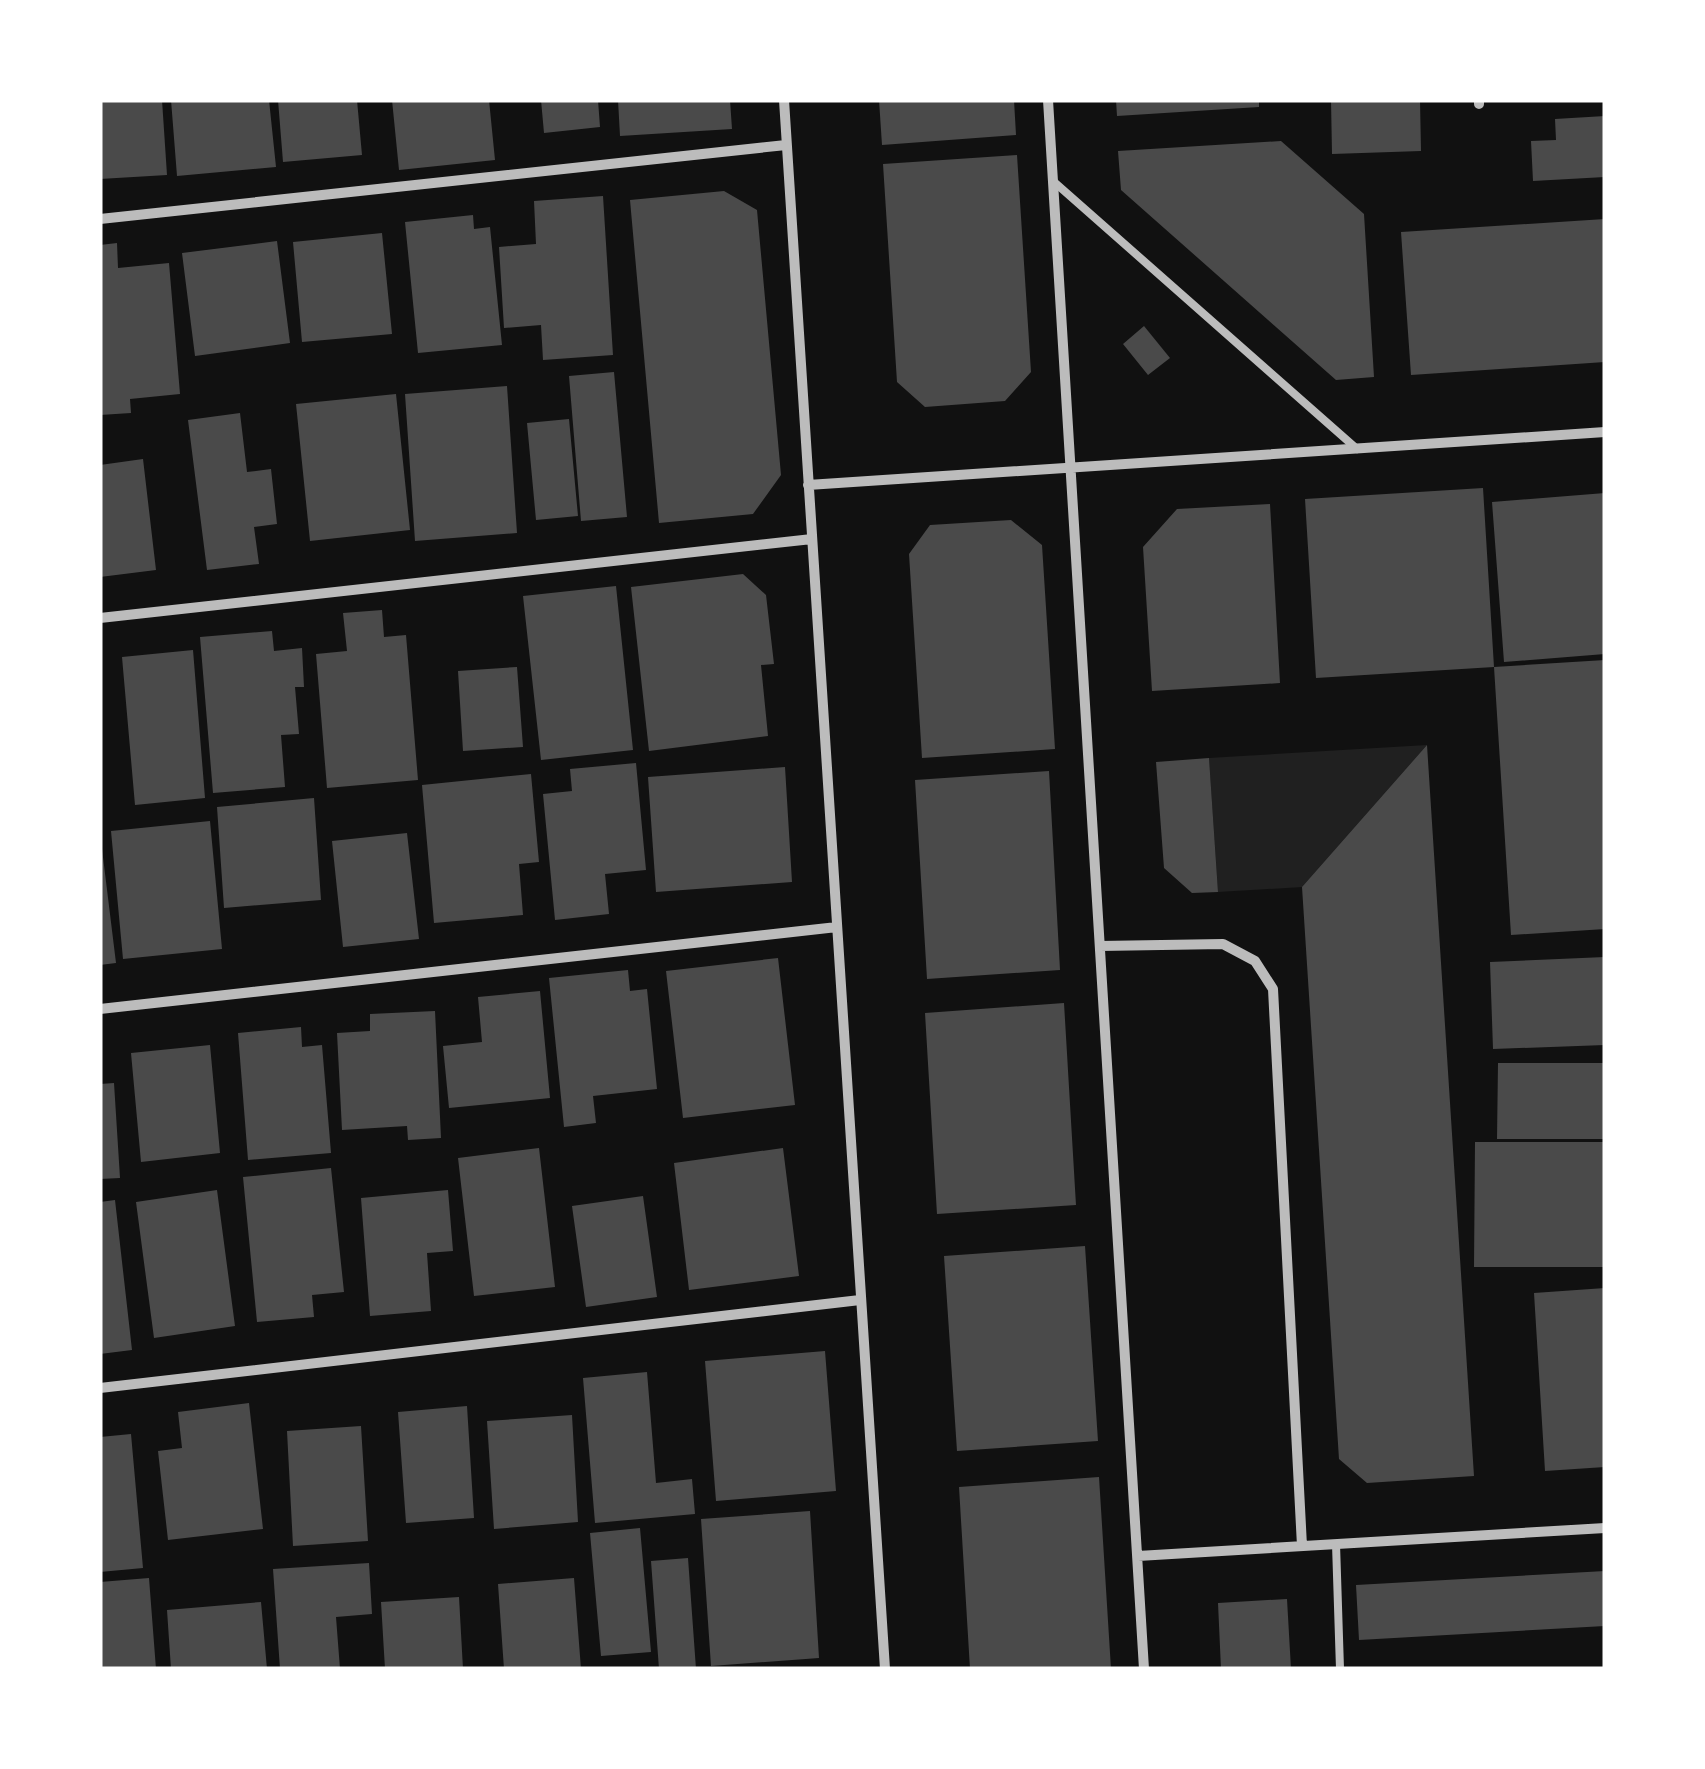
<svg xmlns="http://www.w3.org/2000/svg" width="1705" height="1769" viewBox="0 0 1705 1769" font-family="'Work Sans',sans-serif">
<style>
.green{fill:#202020}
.building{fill:#4a4a4a}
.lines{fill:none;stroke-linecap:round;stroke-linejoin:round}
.service{stroke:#bcbcbc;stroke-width:8}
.minor{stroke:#bcbcbc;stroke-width:10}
</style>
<rect width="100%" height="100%" fill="#111"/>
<path class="green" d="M1427,745L1302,887L1218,892L1209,758Z"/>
<path class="building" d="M100,100H162L167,175L100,179Z
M171,100H269L276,167L177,176Z
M278,100H357L362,155L283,162Z
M392,100H489L495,160L399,170Z
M541,100H598L600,127L544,133Z
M618,100H730L732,129L620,136Z
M879,100H1014L1016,135L882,145Z
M1116,100H1259V107L1117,116Z
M1331,100H1420L1421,151L1332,154Z
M1605,116V177L1533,181L1531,141L1556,140L1555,119Z
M1281,141L1364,214L1374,377L1336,380L1121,190L1118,151Z
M1017,155L1031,372L1005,401L925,407L897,382L883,164Z
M724,191L757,210L781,475L753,514L659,523L630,200Z
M603,196L613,355L543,360L541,325L504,328L499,247L536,244L534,201Z
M473,215L474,229L490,227L502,345L418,353L405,222Z
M1605,219V362L1411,375L1401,232Z
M382,233L392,334L302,342L293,242Z
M277,241L290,343L195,356L182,253Z
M117,243L118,268L169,263L180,394L130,399L131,413L100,415V245Z
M1144,326L1170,358L1148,375L1123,344Z
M614,372L627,517L581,521L569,376Z
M507,386L517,533L415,541L405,394Z
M396,394L410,530L310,541L296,404Z
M240,413L247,472L271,469L277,524L254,527L259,564L207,570L188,420Z
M569,419L578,516L536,520L527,423Z
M143,459L156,570L100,577V465Z
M1483,488L1494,667L1605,660V929L1511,935L1494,667L1316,678L1305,499Z
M1605,493V654L1504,662L1492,502Z
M1270,504L1280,683L1152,691L1143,547L1177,509Z
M1011,520L1042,545L1055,749L922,758L909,554L930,525Z
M743,574L766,595L774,664L761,665L768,736L649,751L631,587Z
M616,586L633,750L541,760L523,596Z
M382,610L384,637L406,635L418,780L327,788L316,654L347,651L343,613Z
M272,631L274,651L302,648L304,687H295L299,734L281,735L285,787L213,793L200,637Z
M193,650L205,798L135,805L122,657Z
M517,667L523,747L463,751L458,671Z
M1427,745L1474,1476L1367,1483L1339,1459L1302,887Z
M1209,758L1218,892L1192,893L1164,868L1156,762Z
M636,763L646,870L605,874L609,914L555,920L543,794L572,791L570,769Z
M785,767L792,882L656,892L648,777Z
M1049,771L1060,970L927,979L915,780Z
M531,774L539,862L519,864L523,915L434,923L422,785Z
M314,798L321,900L224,908L217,807Z
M210,821L222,949L123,959L111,831Z
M407,833L419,939L343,947L332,841Z
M100,849H102L116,963L100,965Z
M1605,957V1045L1493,1049L1490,962Z
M778,958L795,1105L683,1118L666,971Z
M628,970L630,991L647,989L657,1089L593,1096L596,1123L564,1127L549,978Z
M540,991L550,1098L449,1108L443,1046L482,1042L478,997Z
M1064,1003L1076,1205L937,1214L925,1013Z
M435,1011L441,1138L408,1140L407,1126L342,1130L337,1033L370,1031V1014Z
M301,1027L302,1047L322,1045L331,1153L248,1160L238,1033Z
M210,1045L220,1153L141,1162L131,1053Z
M1498,1063H1605V1139H1497Z
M114,1083L120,1178L100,1179V1084Z
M1475,1142H1605V1267H1474Z
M539,1148L555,1287L474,1296L458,1158Z
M783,1148L799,1276L689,1290L674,1163Z
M331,1168L344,1292L312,1295L314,1317L257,1322L243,1177Z
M217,1190L235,1326L154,1338L136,1202Z
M448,1190L453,1251L427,1253L431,1311L370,1316L361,1198Z
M643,1196L657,1297L586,1307L572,1206Z
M115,1200L132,1350L100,1354V1202Z
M1085,1246L1098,1441L957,1451L944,1256Z
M1605,1288V1467L1545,1471L1534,1293Z
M825,1351L836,1491L716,1501L705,1361Z
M647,1372L656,1483L692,1479L695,1514L595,1523L583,1378Z
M249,1403L263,1529L168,1540L158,1451L182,1448L178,1412Z
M467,1406L474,1518L406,1523L398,1412Z
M572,1415L578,1522L494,1529L487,1421Z
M361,1426L368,1541L293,1546L287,1431Z
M131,1434L143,1568L100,1572V1437Z
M1099,1477L1111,1669H970L959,1487Z
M810,1511L819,1658L711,1666L701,1519Z
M640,1528L651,1652L601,1656L590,1533Z
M688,1558L696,1669H659L651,1561Z
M369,1563L372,1614L336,1617L340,1669H280L273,1569Z
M1605,1571V1626L1359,1640L1356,1585Z
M149,1578L156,1669H100V1582Z
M574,1578L581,1669H504L498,1584Z
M459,1597L463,1669H385L381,1602Z
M1287,1599L1291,1669H1221L1218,1603Z
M261,1602L267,1669H171L167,1610Z"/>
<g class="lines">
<path class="service" d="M1053,181L1357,449
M1336,1544L1340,1669"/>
<path class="minor" d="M784,100L885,1669
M1048,100L1144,1669
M1479,100V104
M100,219L786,145
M808,485L1605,432
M100,618L812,539
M1100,946L1223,944L1255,961L1273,989L1302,1546
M100,1009L837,927
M100,1388L860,1300
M1138,1556L1605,1528"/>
</g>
<rect width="1705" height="1769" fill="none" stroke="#ffffff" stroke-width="205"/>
</svg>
